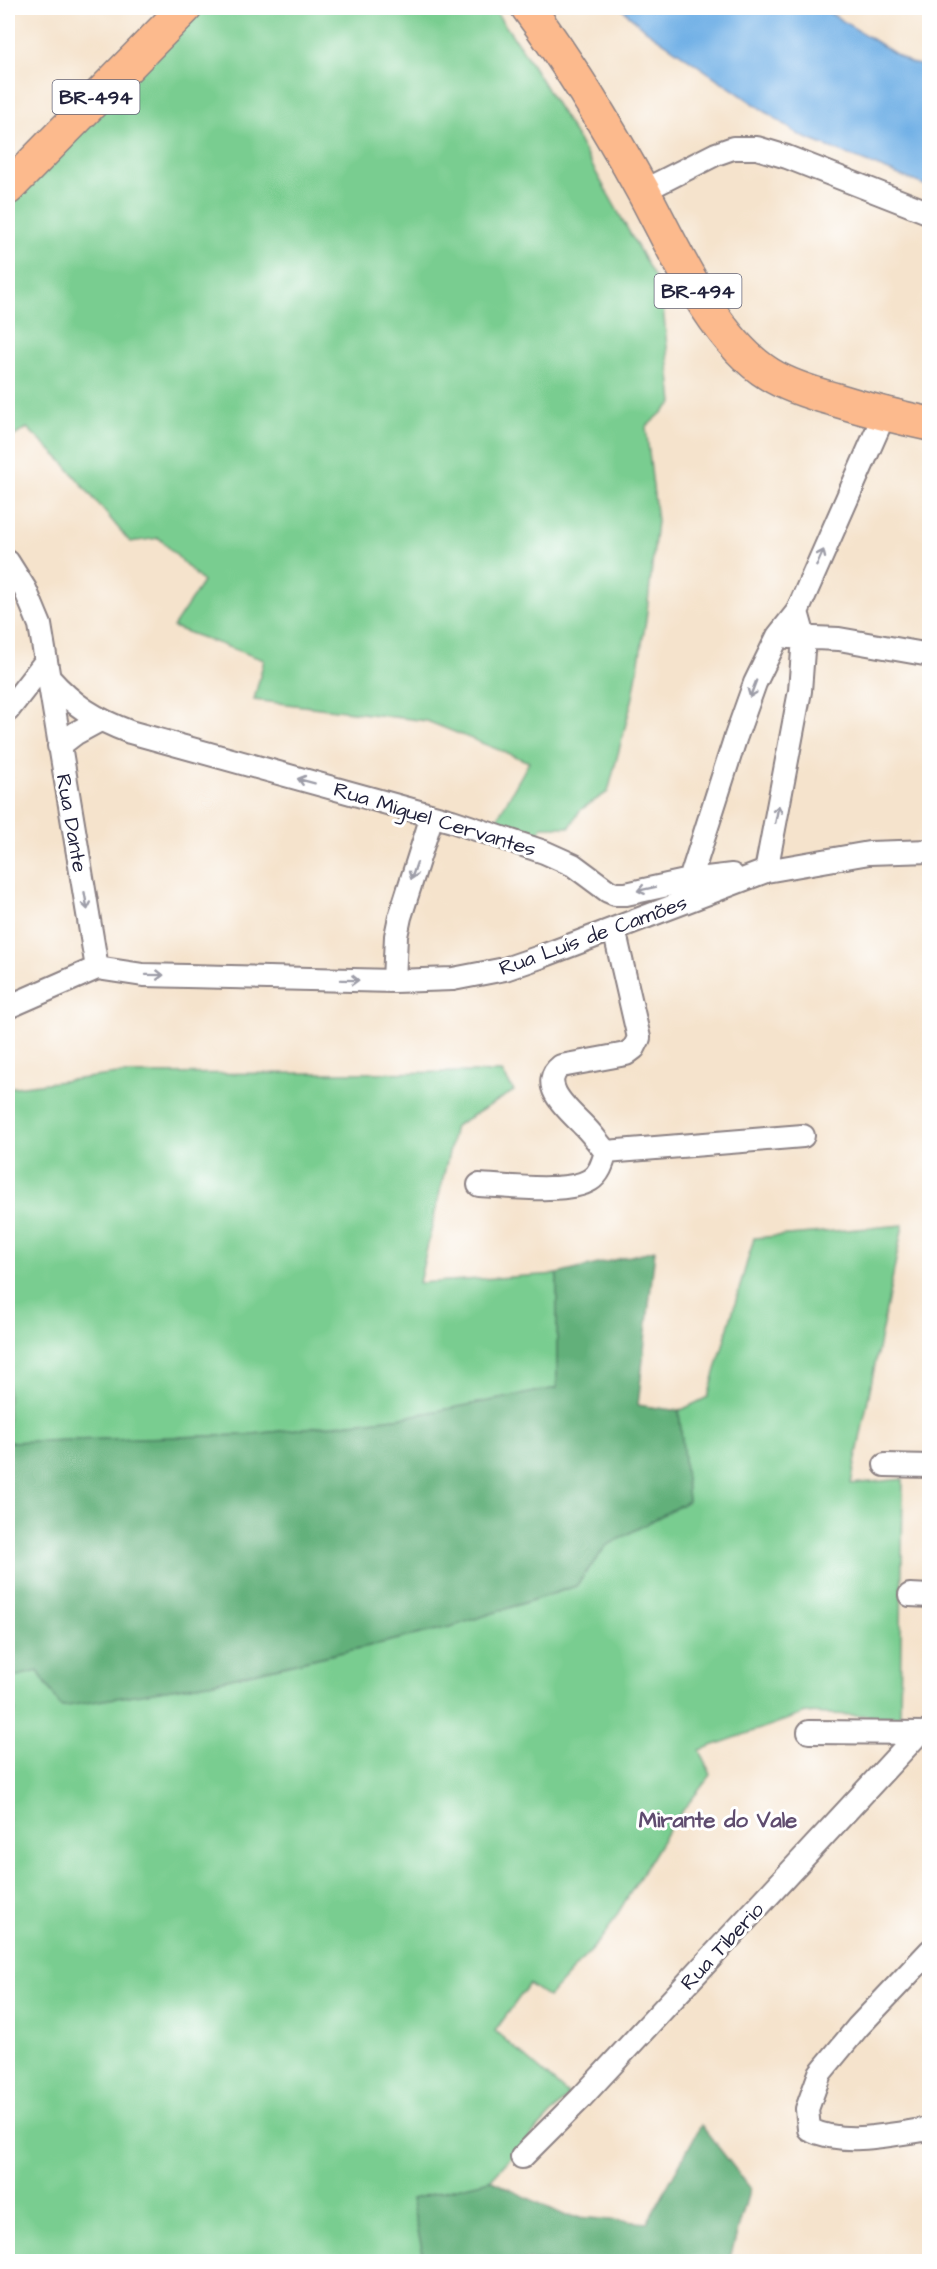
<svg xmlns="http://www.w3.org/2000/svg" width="937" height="2269" viewBox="0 0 937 2269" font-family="'Architects Daughter',sans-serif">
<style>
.green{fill:#79cd90;stroke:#4e7866;stroke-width:1.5}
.forest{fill:#62b07a;stroke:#42695a;stroke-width:1.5}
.water{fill:#72b1e6;stroke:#4a6a90;stroke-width:1.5}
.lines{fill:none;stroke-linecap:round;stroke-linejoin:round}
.minor-casing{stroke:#8c8284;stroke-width:26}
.highway-casing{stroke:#8c8284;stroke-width:36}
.minor{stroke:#fff;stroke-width:22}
.highway{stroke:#fcba8d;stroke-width:33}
.oneway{stroke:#9c9ca7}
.labels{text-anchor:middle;stroke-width:6;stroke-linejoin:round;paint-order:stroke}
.shield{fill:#fff;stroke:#646476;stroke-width:1.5}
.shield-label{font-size:20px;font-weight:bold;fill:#22223b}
.street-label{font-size:21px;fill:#22223b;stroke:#fff}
.neighbourhood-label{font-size:22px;font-weight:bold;fill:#5f4c6f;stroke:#fff}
</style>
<rect width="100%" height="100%" fill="#fff"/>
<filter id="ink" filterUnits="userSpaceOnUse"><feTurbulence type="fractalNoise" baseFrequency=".0167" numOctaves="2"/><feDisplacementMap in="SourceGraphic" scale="12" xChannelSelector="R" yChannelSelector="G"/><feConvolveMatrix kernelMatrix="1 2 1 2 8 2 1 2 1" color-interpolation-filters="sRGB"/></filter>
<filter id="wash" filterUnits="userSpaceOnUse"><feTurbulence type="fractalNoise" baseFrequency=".008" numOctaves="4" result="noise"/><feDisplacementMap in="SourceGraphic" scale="24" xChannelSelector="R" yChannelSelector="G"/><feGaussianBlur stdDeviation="1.35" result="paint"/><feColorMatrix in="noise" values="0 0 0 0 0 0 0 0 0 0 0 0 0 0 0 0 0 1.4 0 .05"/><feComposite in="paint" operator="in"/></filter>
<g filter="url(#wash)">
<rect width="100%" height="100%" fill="#f5e3cc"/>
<path class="green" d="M197,8H493L524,52L574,133L661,289L673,403L646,427L657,521L646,620L633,697L608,792L580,810L570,827H542L537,838L497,819L529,762L427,721L254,700L264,660L173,627L203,582L159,538L130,542L63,462L27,428L8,440V198Z
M502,1072L514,1091L455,1126L419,1283L557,1274V1388L405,1417L245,1435L8,1442V1088L118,1074Z
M903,1225L851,1484L903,1479L900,1717L806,1713L700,1750L711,1775L672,1824L604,1936L548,1997L529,1984L495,2031L569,2095L490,2180L411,2199L424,2257L385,2262L8,2261V1716L15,1712L8,1678L38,1671L61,1707L214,1682L450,1627L576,1586L606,1546L688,1501L679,1411L708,1397L754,1238Z"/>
<path class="forest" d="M655,1250L638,1405L679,1411L688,1501L606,1546L576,1586L450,1627L214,1682L61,1707L38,1671L9,1678L15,1712L8,1716V1442L245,1435L405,1417L557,1388V1274Z
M701,2125L750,2188L729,2261H385L424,2257L411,2199L490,2180L566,2216L647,2223Z"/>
<path class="water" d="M621,8H822L910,63L929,67V187L801,136L646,30Z"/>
</g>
<g filter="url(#ink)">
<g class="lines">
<g class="minor-casing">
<path id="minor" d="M643,191L716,154L733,148H757L787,157L930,213
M8,562L25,589L40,625L97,968
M789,637L839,639L930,655
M49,678C74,706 95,719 130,732L452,821L544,852L573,865L608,891L615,894H626L690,880L732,875
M8,710L46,661
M59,746L76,733L100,720
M766,871L800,691L804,637L797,612
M690,880L735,739L755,683L778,636L797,612L884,415
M394,981L396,936L400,917L432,816
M8,1007L97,968L143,975L394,981L453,979L505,969L540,957L766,871L869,853L930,851
M606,1152L803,1136
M479,1185C506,1186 568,1194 590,1180C600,1174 603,1162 606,1152C599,1144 593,1135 585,1127C571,1112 536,1085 561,1066L626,1054L634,1048L639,1038L614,929
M885,1465L930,1466
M910,1595L930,1596
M809,1732L927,1733
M930,1951L858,2027L820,2073L807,2109L809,2129C844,2147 891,2134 930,2129
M522,2157L580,2099L919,1733"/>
</g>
<g class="highway-casing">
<path id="highway" d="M528,8C571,66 609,129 644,193C674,249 714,340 769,374C788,386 811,393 833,399C865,409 896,417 930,424
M8,188L185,8"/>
</g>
<use href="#minor" class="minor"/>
<use href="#highway" class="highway"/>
</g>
<defs><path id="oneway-shaft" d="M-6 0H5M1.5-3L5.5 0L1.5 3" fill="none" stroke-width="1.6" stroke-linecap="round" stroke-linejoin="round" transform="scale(1.5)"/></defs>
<g class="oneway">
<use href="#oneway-shaft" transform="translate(820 558) rotate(-66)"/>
<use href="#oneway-shaft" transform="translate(753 689) rotate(111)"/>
<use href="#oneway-shaft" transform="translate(306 781) rotate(-165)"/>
<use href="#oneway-shaft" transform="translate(777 814) rotate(-79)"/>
<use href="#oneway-shaft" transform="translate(414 871) rotate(109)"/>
<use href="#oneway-shaft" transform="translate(646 889) rotate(168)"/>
<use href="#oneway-shaft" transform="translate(86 901) rotate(80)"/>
<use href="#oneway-shaft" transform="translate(155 975) rotate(1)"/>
<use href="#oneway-shaft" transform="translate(350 980) rotate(1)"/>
</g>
</g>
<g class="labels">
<g class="shield">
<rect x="52.5" y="80" width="87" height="34" rx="4.5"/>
<rect x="654.5" y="274" width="87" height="34" rx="4.5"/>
</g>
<g class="shield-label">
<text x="96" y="104">BR-494</text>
<text x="698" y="298">BR-494</text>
</g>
<g class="street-label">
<text transform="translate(435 819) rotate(17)" y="7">Rua Miguel Cervantes</text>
<text transform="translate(72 823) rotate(80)" y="7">Rua Dante</text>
<text transform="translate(593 935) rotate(-20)" y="7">Rua Luís de Camões</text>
<text transform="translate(722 1946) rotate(-47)" y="7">Rua Tiberio</text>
</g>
<g class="neighbourhood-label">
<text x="718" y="1827">Mirante do Vale</text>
</g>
</g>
<rect width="937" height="2269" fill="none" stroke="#fff" stroke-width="30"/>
</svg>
